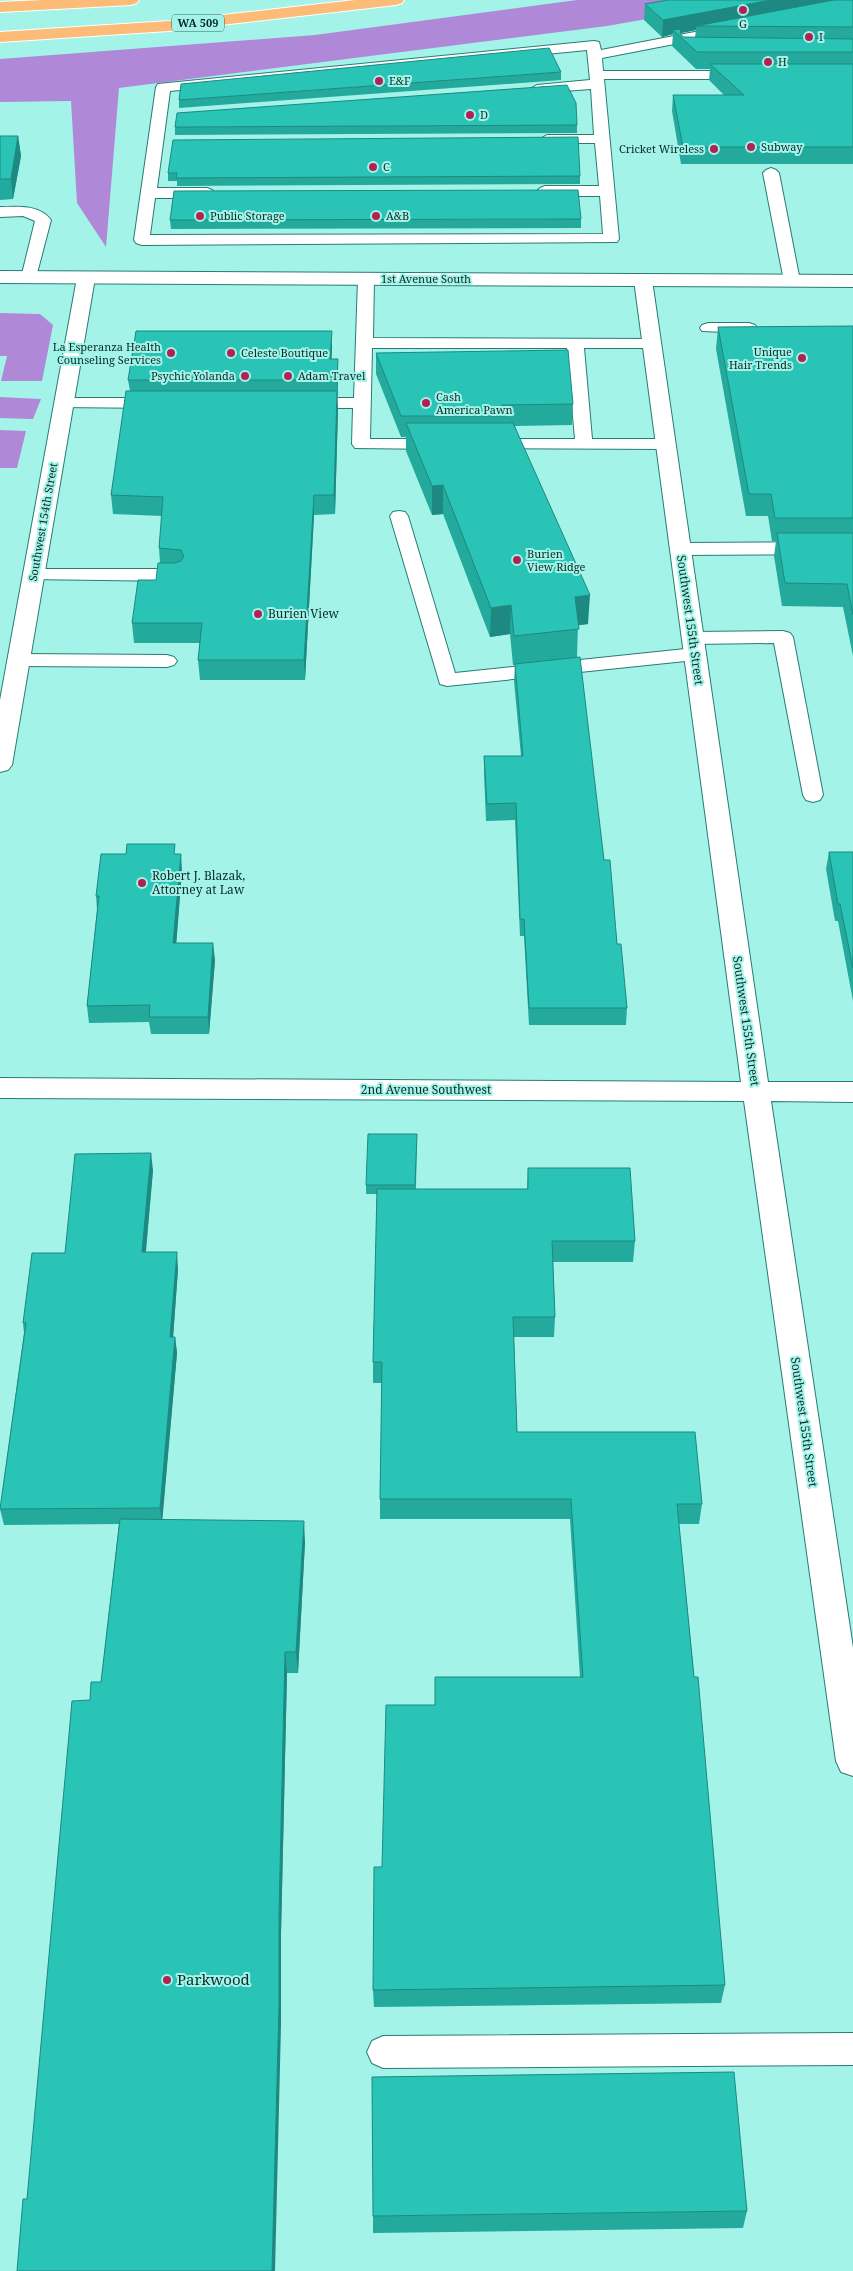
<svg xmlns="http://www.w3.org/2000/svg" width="853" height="2271" viewBox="0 0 853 2271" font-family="'Noto Serif',serif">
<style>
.forest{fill:#b088d8}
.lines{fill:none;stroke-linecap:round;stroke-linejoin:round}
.service-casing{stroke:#287c74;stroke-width:2}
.minor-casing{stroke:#287c74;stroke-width:2}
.secondary-casing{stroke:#287c74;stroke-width:2}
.motorway-casing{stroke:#fff;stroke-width:2}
.service{fill:#fff;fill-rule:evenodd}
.minor{fill:#fff;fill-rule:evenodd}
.secondary{fill:#fff;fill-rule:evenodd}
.motorway{fill:#fcbb77;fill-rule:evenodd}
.wall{fill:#24a99d;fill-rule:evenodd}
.shaded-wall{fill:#1d8980}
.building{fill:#2ac4b7;stroke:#1d8980}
.poi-dot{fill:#b12153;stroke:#a3f3e9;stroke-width:2}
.labels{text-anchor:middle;stroke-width:4;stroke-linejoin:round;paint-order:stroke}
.shield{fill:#a3f3e9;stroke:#366762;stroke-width:1}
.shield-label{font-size:11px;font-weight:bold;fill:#082b28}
.far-poi-label{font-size:11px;fill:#082b28;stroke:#a3f3e9;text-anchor:start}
.far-street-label{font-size:11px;fill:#082b28;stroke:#a3f3e9}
.poi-label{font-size:12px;fill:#082b28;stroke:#a3f3e9;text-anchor:start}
.street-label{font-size:12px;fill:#082b28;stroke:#a3f3e9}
.near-poi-label{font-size:15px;fill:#082b28;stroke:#a3f3e9;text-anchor:start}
</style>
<rect width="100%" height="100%" fill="#a3f3e9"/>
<path class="forest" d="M577,0H755L607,26L119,88L106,247L77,203L71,101L0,102V59L315,35Z
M0,313L40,314L53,325L42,381H1L7,356H0Z
M0,397L41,399L33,419L0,418Z
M0,430L26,431L17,468H0Z"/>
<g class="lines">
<g class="service-casing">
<path id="service" d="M726,26L731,27L733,30L731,33L602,58L603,71H741L748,75L741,79H604L619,239L617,242L142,245L136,243L134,240L156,87L158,84L594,41L599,42L601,50ZM587,50L590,80L537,85L530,89L537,93L591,89L594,135H547L540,139L547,143H595L599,186H545L540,188L537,191L540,194L545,196H600L603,234L150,235L155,198H207L212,196L215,193L212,190L207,188H157L170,91Z
M771,168L776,170L779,173L800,281L798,284H786L784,281L763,173L766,170Z
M0,207C18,207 39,204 51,220L35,281H23L21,278L35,221L23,216L0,217Z
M366,274L372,276L374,279L373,338L658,339L660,343L658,347L652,348H584L592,439H666L672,440L675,444L672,448L666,449L484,448L481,444L484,440L490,439H575L567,348H372L370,439H439L445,440L448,444L445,448L439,449L355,448L352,444L353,408H305L299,407L296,403L299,399L305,398H354L358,279L360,276Z
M708,323H749L755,325L757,328L755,331L749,333L702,331L700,328L702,325Z
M64,398H157L163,399L166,403L163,407L157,408L58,407L55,403L58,399Z
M399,511L405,512L408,516L455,673L695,648L702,650L705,654L702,658L695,660L447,686L440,684L390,516L393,512Z
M853,542V554L680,555L673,553L671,549L673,545L680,543Z
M34,569H175L182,571L184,575L182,579L175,581L27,579L25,575L27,571Z
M783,631L790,633L793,637L823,795L820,800L813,802L806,800L803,795L774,643L693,644L686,642L683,638L686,634L693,632Z
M19,654L167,655L174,657L177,661L174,665L167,667L19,666L12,664L9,660L12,656Z
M853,2033V2065L383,2068L372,2063L367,2052L372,2041L383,2036Z"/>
</g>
<g class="minor-casing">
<path id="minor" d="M86,272L93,274L95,278L12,765L8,770L0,772V700L77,278L79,274Z
M643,274L650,276L652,280L768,1082H853V1102L771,1101L853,1648V1776L841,1772L836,1761L744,1101L0,1098V1078L741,1082L634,280L636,276Z"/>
</g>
<g class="secondary-casing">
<path id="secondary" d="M0,271L853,275V287L0,283Z"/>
</g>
<g class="motorway-casing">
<path id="motorway" d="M43,0H139L137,3L131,5L0,12V2Z
M355,0H404L402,3L396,5L169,31L0,42V32L169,21Z"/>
</g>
<use href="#service" class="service"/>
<use href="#minor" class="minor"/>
<use href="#secondary" class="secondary"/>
<use href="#motorway" class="motorway"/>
</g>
<path class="wall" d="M853,0V164H681L672,111L673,95H724L709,80L710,69H696L672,46L673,34L662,37L644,20L645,4ZM696,30L695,37H683L681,34V33Z
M561,72V80L179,108V100Z
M577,125V133L175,135V127Z
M0,136H18L21,156L13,199L0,200Z
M168,173L580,176V184L177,186V181H168Z
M581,219V228L171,229L170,220Z
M853,326V656L843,607L782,606L774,556L776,541H772L768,516H746L716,349L718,327Z
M332,347L331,359L338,375V396H337L338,410L335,514L314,515L305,680H200L198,660L200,643H134L132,623L156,580L160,563L159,548L162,516L113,514L111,495L130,391L128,380Z
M376,353L573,404L572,425L515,426L588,624L578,625L577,657L604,860L627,1008L626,1025H529L524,936H520L515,820L486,821L484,773V756H521L514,681L515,665H513L510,634L490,637L443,514L432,515L406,451V437H401L376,374Z
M829,852H853V1001L838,921H835L826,869Z
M176,854L182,871L176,943L215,960L209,1034H151L149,1022L89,1023L87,1006L97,910L96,896Z
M417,1134L416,1189H527L528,1168L635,1241L633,1262H553L555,1317L554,1337H514L517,1432L702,1504L699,1524H679L725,1985L721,2003L374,2007L373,1990L382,1867L435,1705L580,1677L570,1519H380V1499L382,1383H373V1362L377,1194H366V1185Z
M153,1170L146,1252L178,1269L173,1337H175L177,1353L162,1519L305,1542L298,1673H287L281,1934V2025L27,2199L90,1700L101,1682L119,1524L4,1525L0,1509L24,1333L23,1323L65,1253Z
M747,2211L743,2228L373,2233V2216Z"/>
<path class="shaded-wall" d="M771,0H853L696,26V30L681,33L680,37L673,30V34L662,37L663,20Z
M18,136L21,156L13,199L11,179Z
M332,331V347L331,375L330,359Z
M338,359V396L337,380Z
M337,391L338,410L335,514L334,495Z
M443,485V514L432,515V486Z
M314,495V515L305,680L304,660Z
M590,595L588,624L573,626L575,597Z
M511,605L510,634L490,637L491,608Z
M181,854L182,871L175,960L173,943Z
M213,943L215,960L209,1034L208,1017Z
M151,1153L153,1170L144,1269L142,1252Z
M177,1252L178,1269L172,1353L170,1337Z
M175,1337L177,1353L162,1524L160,1508Z
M304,1521L305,1542L298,1673L296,1652Z
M285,1652L287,1673L281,1934V2025L275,2271H272Z"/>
<path class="building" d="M668,0H771L663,20L645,4Z
M834,0H853V27L696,26Z
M681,29L680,33L683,37L853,39V52H697L673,30Z
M549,48L561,72L179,100L181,84Z
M710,64H853V147H683L673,95H744Z
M567,85L576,103L577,125L175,127L177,113Z
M0,136H18L11,179H0Z
M578,137L580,176L176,178L177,173H168L173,140Z
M578,190L581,219L170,220L174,191Z
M853,326V518H775L771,494H749L718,327Z
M136,331H332L330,359H338L337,380H128Z
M568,350L573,404L502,405L506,416H401L376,353Z
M126,391H337L334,495H314L304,660H198L202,623H132L138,580H156L158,563H174L181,561L184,556L181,550L159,548L163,497L111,495Z
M406,423H513L590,595L575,597L579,629L514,636L511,605L491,608L443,485L432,486Z
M777,533H853V615L847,584L785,583Z
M580,657L604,860H610L617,944H621L627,1008H529L524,919H520L516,803L487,804L484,756H523L515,664Z
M127,844H175L174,854H181L173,943H213L208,1017H149L150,1005L87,1006L99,896H96L101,854H126Z
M829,852H853V968L840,904H838Z
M368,1134H417L415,1185H366Z
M151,1153L142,1252H177L170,1337H175L160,1508L0,1509L26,1323H23L32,1253H65L75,1154Z
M528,1168H630L635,1241H552L555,1317H513L517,1432H695L702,1504H677L694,1677H698L725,1985L373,1990L374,1867H382L386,1705H435V1677H583L571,1499H380L382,1362H373L377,1189H528Z
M120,1519L304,1521L296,1652H285L279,1914V2006L272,2271H17L23,2199H27L72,1701L90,1700L91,1682H101Z
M734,2072L747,2211L373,2216L372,2077Z"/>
<g class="poi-dot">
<circle cx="743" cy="10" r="5"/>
<circle cx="809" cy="37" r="5"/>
<circle cx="768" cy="62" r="5"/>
<circle cx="379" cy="81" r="5"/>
<circle cx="470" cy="115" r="5"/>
<circle cx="751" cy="147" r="5"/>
<circle cx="714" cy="149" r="5"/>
<circle cx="373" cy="167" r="5"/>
<circle cx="200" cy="216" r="5"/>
<circle cx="376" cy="216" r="5"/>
<circle cx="171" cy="353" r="5"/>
<circle cx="231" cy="353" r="5"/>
<circle cx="802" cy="358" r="5"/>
<circle cx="245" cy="376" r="5"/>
<circle cx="288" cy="376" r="5"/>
<circle cx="426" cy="403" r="5"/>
<circle cx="517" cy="560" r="5"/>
<circle cx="258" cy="614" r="5"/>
<circle cx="142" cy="883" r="5"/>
<circle cx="167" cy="1980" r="5"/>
</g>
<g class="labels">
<rect class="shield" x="172" y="14.5" width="52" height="17" rx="4"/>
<g class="shield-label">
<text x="198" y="27">WA 509</text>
</g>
<g class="far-poi-label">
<text x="743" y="28" text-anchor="middle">G</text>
<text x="819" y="41">I</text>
<text x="778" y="66">H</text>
<text x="389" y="85">E&amp;F</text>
<text x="480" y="119">D</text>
<text x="761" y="151">Subway</text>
<text x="704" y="153" text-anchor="end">Cricket Wireless</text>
<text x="383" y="171">C</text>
<text x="210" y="220">Public Storage</text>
<text x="386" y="220">A&amp;B</text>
<text x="161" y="351" text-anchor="end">La Esperanza Health<tspan x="161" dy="13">Counseling Services</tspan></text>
<text x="792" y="356" text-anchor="end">Unique<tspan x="792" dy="13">Hair Trends</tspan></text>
<text x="241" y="357">Celeste Boutique</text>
<text x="235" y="380" text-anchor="end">Psychic Yolanda</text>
<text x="298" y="380">Adam Travel</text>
<text x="436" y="401">Cash<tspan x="436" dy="13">America Pawn</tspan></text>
<text x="527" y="558">Burien<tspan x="527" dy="13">View Ridge</tspan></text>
</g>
<g class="far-street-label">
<text x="426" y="283">1st Avenue South</text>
<text transform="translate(43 522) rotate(-80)" y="4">Southwest 154th Street</text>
</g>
<g class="poi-label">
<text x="268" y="618">Burien View</text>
<text x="152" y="880">Robert J. Blazak,<tspan x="152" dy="14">Attorney at Law</tspan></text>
</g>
<g class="street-label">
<text transform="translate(690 620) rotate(82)" y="4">Southwest 155th Street</text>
<text transform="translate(746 1021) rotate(82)" y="4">Southwest 155th Street</text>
<text x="426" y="1094">2nd Avenue Southwest</text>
<text transform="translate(804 1422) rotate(82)" y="4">Southwest 155th Street</text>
</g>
<g class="near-poi-label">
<text x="177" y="1985">Parkwood</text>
</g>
</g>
</svg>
